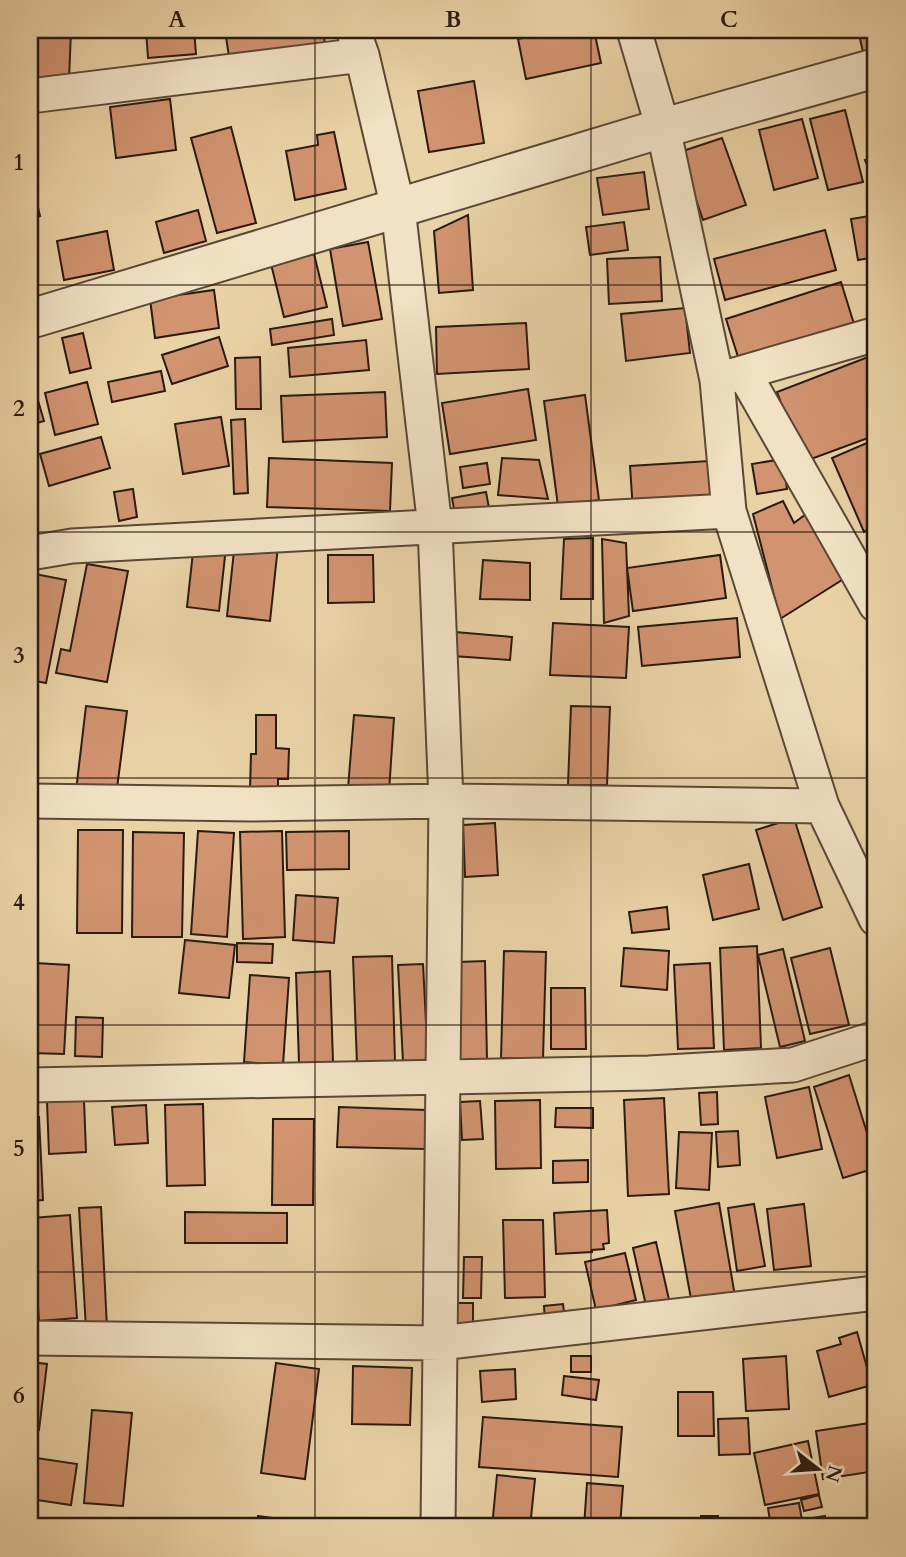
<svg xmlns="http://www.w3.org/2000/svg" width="906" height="1557" viewBox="0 0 906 1557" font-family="Cardo,serif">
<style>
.building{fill:#d19370;stroke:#2a1a11;stroke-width:2}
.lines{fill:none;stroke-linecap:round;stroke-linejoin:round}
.minor-casing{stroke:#5a4836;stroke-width:37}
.tertiary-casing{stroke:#5a4836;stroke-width:42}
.minor{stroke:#f1e2c5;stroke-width:33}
.tertiary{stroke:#f1e2c5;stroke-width:38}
.grid{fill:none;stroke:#2a1a11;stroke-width:2;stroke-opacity:0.55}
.neatline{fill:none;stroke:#2a1a11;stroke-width:2.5}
.grid-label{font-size:23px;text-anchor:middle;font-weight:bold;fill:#2a1a11}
</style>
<rect width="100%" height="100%" fill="#e9d2a6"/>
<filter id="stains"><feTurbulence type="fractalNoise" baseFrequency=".00286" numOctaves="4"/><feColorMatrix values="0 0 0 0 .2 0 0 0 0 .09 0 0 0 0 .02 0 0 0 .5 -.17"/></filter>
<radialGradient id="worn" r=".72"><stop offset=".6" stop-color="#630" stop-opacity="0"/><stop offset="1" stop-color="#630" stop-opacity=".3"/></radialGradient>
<path class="building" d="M38,30H71L69,80L36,79Z
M146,30H194L196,54L148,58Z
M225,30H323L325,44L229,57Z
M559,30H594L601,63L526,79L518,39Z
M858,30H876V48L863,52Z
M474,81L484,143L429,152L418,91Z
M170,99L176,150L116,158L110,107Z
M845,110L863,182L828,190L810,119Z
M802,119L818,178L774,190L759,130Z
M231,127L256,223L217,233L191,138Z
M334,132L346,189L295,200L286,151L318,145L317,135Z
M722,138L746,205L703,220L680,152Z
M876,156V188L865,160Z
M644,172L649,209L603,215L597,178Z
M35,194L40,216L30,219V195Z
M198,210L206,241L164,253L156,222Z
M468,215L473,290L439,293L434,231Z
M876,215V257L858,260L851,219Z
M624,222L628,250L590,255L586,227Z
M825,230L836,270L725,300L714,259Z
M107,231L114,270L64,280L57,241Z
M368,242L382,319L343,326L330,249Z
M314,254L327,307L284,317L271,264Z
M660,257L662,301L609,304L607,259Z
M841,282L854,324L739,360L726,319Z
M214,290L219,328L155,338L150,299Z
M685,308L690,353L626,361L621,314Z
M332,319L334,335L272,345L270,329Z
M526,323L529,369L437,374L436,327Z
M83,333L91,368L70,373L62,338Z
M219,337L228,366L172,384L162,355Z
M366,340L369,370L290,377L288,348Z
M876,354V435L803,462L777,392Z
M260,357L261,409H236L235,358Z
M161,371L165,391L112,402L108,382Z
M30,373L44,421L30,425Z
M87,382L98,424L55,435L45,393Z
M528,389L536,440L450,454L442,403Z
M385,392L387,437L283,442L281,396Z
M585,395L599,500L558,506L544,401Z
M221,417L229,466L183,474L175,424Z
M245,419L248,493L234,494L231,420Z
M101,437L110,468L49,486L40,454Z
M876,439V523L864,532L832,458Z
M269,458L392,463L390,511L267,507Z
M502,458L539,460L548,499L498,495Z
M783,459L787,489L757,494L752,464Z
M709,461L712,505L633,511L630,466Z
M487,463L490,484L463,488L460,467Z
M133,489L137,517L119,521L114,492Z
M486,492L489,508L455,514L452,498Z
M783,501L794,523L806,514L842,580L780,619L753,514Z
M593,538V599H561L564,539Z
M602,539L626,543L629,616L604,623Z
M194,543L226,547L219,611L187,607Z
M278,546L270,621L227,616L234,551Z
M328,555H373L374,602L328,603Z
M720,555L726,598L633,611L627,568Z
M483,560L530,563V600L480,599Z
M87,564L128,571L107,682L56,673L61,649L70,651Z
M30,573L66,580L46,683L30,680Z
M737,618L740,657L642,666L638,627Z
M553,623L629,627L626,678L550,675Z
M455,632L512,637L510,660L453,656Z
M86,706L127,711L116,796L76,791Z
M571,706L610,707L607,785H568Z
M256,715H276V748L289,749L288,779H278V791L250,790L251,754H256Z
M354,715L394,718L389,791L348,788Z
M794,818L822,907L783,920L756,830Z
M495,823L498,875L465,877L463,825Z
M78,830H123L122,933H77Z
M198,831L234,833L227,937L191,934Z
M282,831L285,937L243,939L240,832Z
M349,831V869L287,870L286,832Z
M133,832L184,833L182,937H132Z
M749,864L759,909L713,920L703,875Z
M296,895L338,898L334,943L293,940Z
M667,907L669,929L632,933L629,912Z
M185,940L235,945L229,998L179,993Z
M237,943L273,944L272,963L237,962Z
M757,946L761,1048L724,1050L720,948Z
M624,948L669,951L667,990L621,986Z
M830,948L849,1025L810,1034L791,958Z
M783,949L805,1041L780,1047L758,955Z
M504,951L546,952L543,1059L501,1058Z
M392,956L395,1062L357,1064L353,957Z
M485,961L487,1060L460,1061L458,962Z
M35,963L69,965L64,1054L30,1053Z
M710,963L714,1048L678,1049L674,965Z
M423,964L428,1061L403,1062L398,965Z
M330,971L333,1062L299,1063L296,973Z
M250,975L289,978L283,1065L244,1062Z
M551,988H585L586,1049H551Z
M76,1017L103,1018L102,1057L75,1056Z
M849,1075L876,1162V1168L843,1178L814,1087Z
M809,1087L822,1149L777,1158L765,1097Z
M717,1092L718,1124L701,1125L699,1093Z
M664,1098L669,1194L628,1196L624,1100Z
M84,1100L86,1152L49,1154L47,1102Z
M540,1100L541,1168L496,1169L495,1101Z
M480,1101L483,1139L462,1140L460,1102Z
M203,1104L205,1185L167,1186L165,1105Z
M146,1105L148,1143L115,1145L112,1107Z
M339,1107L426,1110L425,1149L337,1147Z
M556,1108H593V1128L555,1127Z
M39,1117L43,1200L30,1201V1118Z
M273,1119H314L313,1205H272Z
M738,1131L740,1165L718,1167L716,1132Z
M679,1132L712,1133L709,1190L676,1188Z
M588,1160V1182L553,1183V1161Z
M719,1203L736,1302L693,1310L675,1211Z
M754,1204L765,1266L737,1271L728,1208Z
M804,1204L811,1266L774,1270L767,1209Z
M101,1207L107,1328L86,1329L79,1208Z
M607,1210L609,1243L603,1244L604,1249L592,1250V1252L556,1254L554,1213Z
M185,1212L287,1213V1243H185Z
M70,1215L77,1318L39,1321L32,1218Z
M503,1220H543L545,1297L505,1298Z
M656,1242L670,1304L647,1310L633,1248Z
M625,1253L636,1300L596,1310L585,1262Z
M464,1257H482L481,1298H463Z
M457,1303H473V1328H457Z
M563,1304L565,1320L545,1322L544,1306Z
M857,1332L872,1385L829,1397L817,1351L841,1344L839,1338Z
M571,1356H591V1372H571Z
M786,1356L789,1409L746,1411L743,1359Z
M30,1362L47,1364L39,1430L30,1428Z
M276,1363L319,1369L305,1479L261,1473Z
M353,1366L412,1368L410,1425L352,1424Z
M515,1369L516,1399L482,1402L480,1371Z
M564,1376L599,1380L596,1400L562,1395Z
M678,1392H713L714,1436H678Z
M92,1410L132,1413L123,1506L84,1503Z
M483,1417L622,1427L618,1477L479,1467Z
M748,1418L750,1454L719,1455L718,1419Z
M876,1422V1471L823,1479L816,1431Z
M808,1441L819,1494L765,1505L754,1453Z
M30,1457L77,1464L71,1505L30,1499Z
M497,1475L535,1479L530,1527H492Z
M587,1483L623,1486L620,1527H584Z
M819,1495L822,1507L804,1511L801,1500Z
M799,1503L803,1526L771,1527L768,1508Z
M258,1516L303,1522L302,1527H256Z
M701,1516H718V1527H701Z
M825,1516L826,1527H814L812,1518Z
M632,1518L674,1519L673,1527H632Z
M344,1519L408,1527H343Z"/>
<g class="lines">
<g class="minor-casing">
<path id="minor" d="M353,30L362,55L398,208L435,527L446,801L438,1527
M634,30L663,128L717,380L729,511L822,806L876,919
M30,96L362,55
M744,373L876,605
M724,378L876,334
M30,553L72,546L729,511
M30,801L250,804L446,801L822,806
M30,1085L649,1073L793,1065L876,1038
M30,1338L440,1343L876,1293"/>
</g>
<g class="tertiary-casing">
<path id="tertiary" d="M30,319L663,128L876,68"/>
</g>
<use href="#minor" class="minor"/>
<use href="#tertiary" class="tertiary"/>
</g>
<path class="grid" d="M315,30V1527M591,30V1527M30,285H876M30,532H876M30,778H876M30,1025H876M30,1272H876"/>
<rect width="906" height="1557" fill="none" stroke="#e9d2a6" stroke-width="77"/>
<g transform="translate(818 1469) rotate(107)" stroke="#f1e2c5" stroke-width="5" paint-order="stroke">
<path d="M0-5L12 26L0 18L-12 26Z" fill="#2a1a11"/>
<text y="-10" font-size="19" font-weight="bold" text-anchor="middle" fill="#2a1a11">N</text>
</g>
<rect x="38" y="38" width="829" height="1480" class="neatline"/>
<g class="grid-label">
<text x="177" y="27">A</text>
<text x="453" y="27">B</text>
<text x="729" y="27">C</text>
<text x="19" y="170">1</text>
<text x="19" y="416">2</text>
<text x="19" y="663">3</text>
<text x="19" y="910">4</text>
<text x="19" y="1156">5</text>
<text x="19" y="1403">6</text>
</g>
<rect width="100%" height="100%" filter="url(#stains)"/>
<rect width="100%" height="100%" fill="url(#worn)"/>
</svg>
